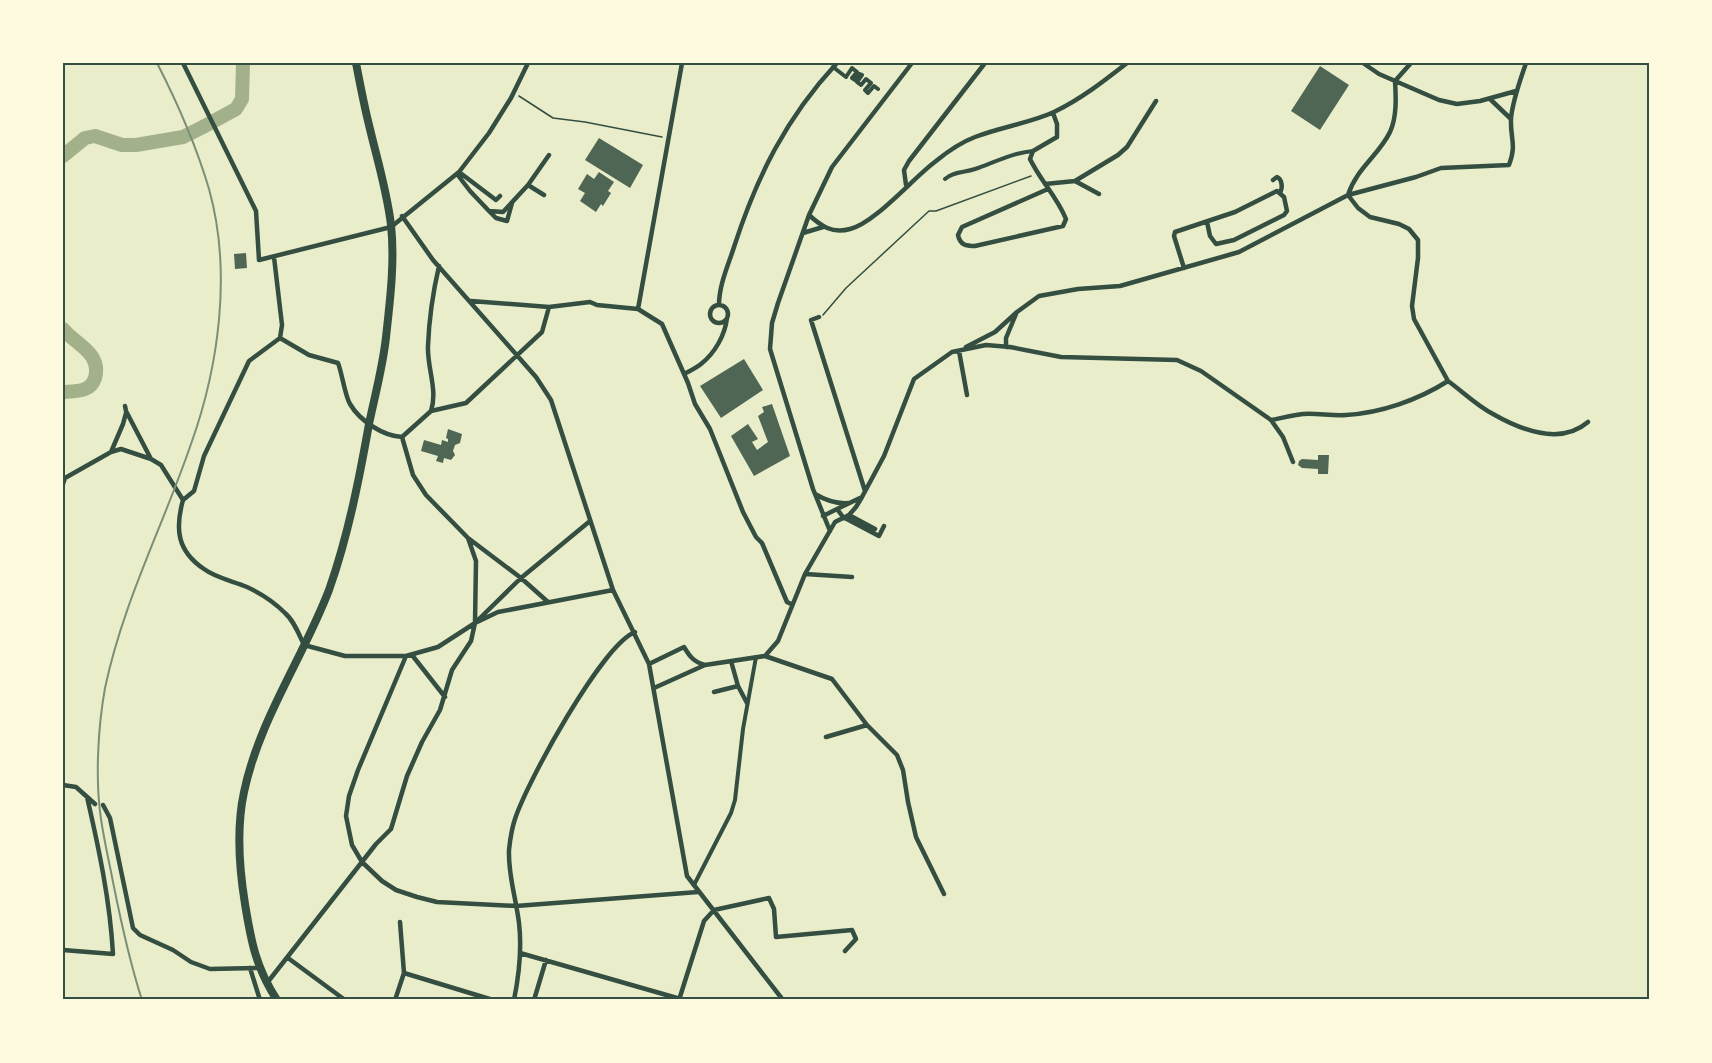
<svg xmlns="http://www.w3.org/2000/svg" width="1712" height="1063" viewBox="0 0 1712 1063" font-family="Lora,serif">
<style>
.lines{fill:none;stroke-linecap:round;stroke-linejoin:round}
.river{stroke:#a3b18a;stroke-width:14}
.building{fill:#4f6655}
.path{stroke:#344e41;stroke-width:1.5}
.pedestrian{stroke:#344e41;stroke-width:4}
.minor{stroke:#344e41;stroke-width:4.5}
.primary{stroke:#344e41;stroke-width:8}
.rail{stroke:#7c8e77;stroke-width:2}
.neatline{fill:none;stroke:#344e41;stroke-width:2}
</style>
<rect width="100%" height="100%" fill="#e9edc9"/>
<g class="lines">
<path class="river" d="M63,156L85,138L95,136L122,145H136L183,137L201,128L236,109L242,99L243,63
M63,329C76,345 102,353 95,378C91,392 76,391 63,392"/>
</g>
<path class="building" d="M1320,66L1349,85L1320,130L1291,111Z
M599,138L643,165L630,188L585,160Z
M599,172L614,182L608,191L611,193L603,206L601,204L596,212L580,201L585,193L578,189L587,174L594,179Z
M246,253L247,268L235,269L234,254Z
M744,359L763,390L721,418L700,386Z
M772,404L790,456L754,476L731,436L748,424L758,439L752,442L757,450L768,442L758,416L764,412L762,407Z
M448,429L462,434L460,443L455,445L453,451L455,455L451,460L444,458L443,463L436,461L438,456L421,451L424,440L441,445L442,440L448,442V439L446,438Z
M1318,455H1329L1328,474H1318V469L1302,468L1298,465L1299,461L1302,459L1318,460Z"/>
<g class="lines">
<path class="path" d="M519,96L553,118L585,122L662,137
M823,315L846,288L929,211H936L1031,176"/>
<path class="pedestrian" d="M833,67L846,77L852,68L857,72L852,78L855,80L859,74L862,75L857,82L861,85L866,79L871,83L865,90L868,93L874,86L878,89
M945,179C954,171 964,173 975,169C995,162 1012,153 1033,151
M694,885L731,813L735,800L743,729L756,657"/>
<path class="minor" d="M183,63L256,211L259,260L391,227L459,172L489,133L511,98L528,63
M1363,63L1379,74L1439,100L1457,104L1480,101L1516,91
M1395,81C1396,97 1397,117 1390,132C1379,155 1356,169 1348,195L1358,208L1370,217L1399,224L1409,229L1418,240V258L1412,306L1414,319L1448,381
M1395,81L1411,63
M1490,99L1511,119
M459,172L496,200L500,196
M457,174L470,191L489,211L503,212L528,185L549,155
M1273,180L1277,177C1282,179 1283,188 1280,193
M1075,181L1099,194
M1045,184L1075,181L1118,155L1127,147L1156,101
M528,185L544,195
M906,185L904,170L909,161L985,63
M1048,189L962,227L958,235C960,245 966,246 975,246L1063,226L1066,219C1057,197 1040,180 1030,159L1033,151L1057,137V124L1053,113
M489,211L496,218L507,221L512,203
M809,215C821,226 832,234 850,229C875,223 913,178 936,161C947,152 962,142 975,137C1001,127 1030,123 1054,112C1081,99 1104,81 1127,63
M402,216L433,260L536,377L551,400L613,590L649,664L687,876L783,1000
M803,233L823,227
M1184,268L1174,236L1175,232L1235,212L1277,191L1284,197L1287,211L1284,215L1234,240L1216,244L1210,236L1207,222
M471,301L549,307L590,302L597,305L638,309L662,324L688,383L695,404L710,429L743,512L756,537L762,543L787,602L791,604
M719,305C719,285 728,266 734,247C757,176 786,118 837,63
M710 314a9 9 0 1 1 18 0a9 9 0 1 1-18 0Z
M638,309L682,63
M819,317L811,320L865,491
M280,338L309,355L338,363C342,373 345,396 350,404C360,421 383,436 402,437
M966,347L995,332L1017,312L1039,296L1078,289L1120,286L1239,252L1348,195L1416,177L1441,168L1509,165C1517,144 1510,139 1511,118C1513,99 1520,81 1526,63
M1006,347V338L1016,314
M959,351L967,395
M684,374C690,371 696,368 701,364C715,353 725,335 727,318
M125,406L126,411L151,459
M431,411C438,390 427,368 428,346C429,319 433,292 439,266
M1271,420C1282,418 1293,415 1303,414C1317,413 1332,416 1346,415C1381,413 1418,400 1448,381C1462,391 1477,406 1493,414C1521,430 1560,446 1588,422
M402,437L413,475L426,495L468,538L476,561L475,623
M402,437L431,411L466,403L542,332L549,307
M111,452L123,424L126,413
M63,484L65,478L111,452L121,449L151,459L161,465L183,500
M815,494C825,500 837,504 849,503
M183,500C175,529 177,551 204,569C216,578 233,581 247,587C260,593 274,602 285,613C294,621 299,634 304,645L345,656H406L438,647L475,623L498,612L613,590
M183,500L194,491L204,456L249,361L280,338L282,325L274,257
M837,509L862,497
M849,515L875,529
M823,516L837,509L843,517L879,536L884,526
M830,531L813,489L770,349L772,323L778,303L809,215L832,167L912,63
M468,538L521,578L548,602
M805,574L852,577
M412,655L445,697
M406,656L358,770L349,796L346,816L352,845L362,862L382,881L396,890L417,897L437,902L516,906L698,892
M765,656L778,641L805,574L835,522L849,515L856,507L862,497L884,456L914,379L952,352L986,345L1010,347L1061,357L1177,360L1201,371L1271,420L1283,437L1293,462
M731,661L738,686L747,703
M649,664L684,647C690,657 694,662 705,665
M654,688L705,665L765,656L832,679L867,725L897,755L903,770L908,802L916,837L944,894
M714,692L738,686
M826,737L867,725
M63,785L76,787L95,804
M103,805L110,818L133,928L140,935L173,950L191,962L210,969L259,968
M400,922L404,973L493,1000
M63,950L113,954C110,901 99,849 87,797
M520,953L684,1000
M288,958L345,1000
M250,968L260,1000
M267,983L376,844L391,829L407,776L422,742L440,710L452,670L471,641L475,623L521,578L590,521
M395,1000L404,973
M514,1000C519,975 522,948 519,923C516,898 508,875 509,850C510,840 512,828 515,819C527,782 602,645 635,632
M534,1000L546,960
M679,1000L704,921L714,910L769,898L774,909L776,937L852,930L856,939L845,951"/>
<path class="primary" d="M277,1000C256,968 251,941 245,904C239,867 236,829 244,792C259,720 303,658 329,590C348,536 359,480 369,424C375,395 383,366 386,337C390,301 395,261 391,225C387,191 377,159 369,125C364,105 360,84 356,63"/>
<path class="rail" d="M142,1000C129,960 121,922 113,882C109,861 104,840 101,819C95,779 98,727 105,688C123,602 163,526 191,444C219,366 232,271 209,189C196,145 178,104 157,63"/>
</g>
<rect width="1712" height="1063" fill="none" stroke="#fefae0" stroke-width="129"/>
<rect x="64" y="64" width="1584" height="934" class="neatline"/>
</svg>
